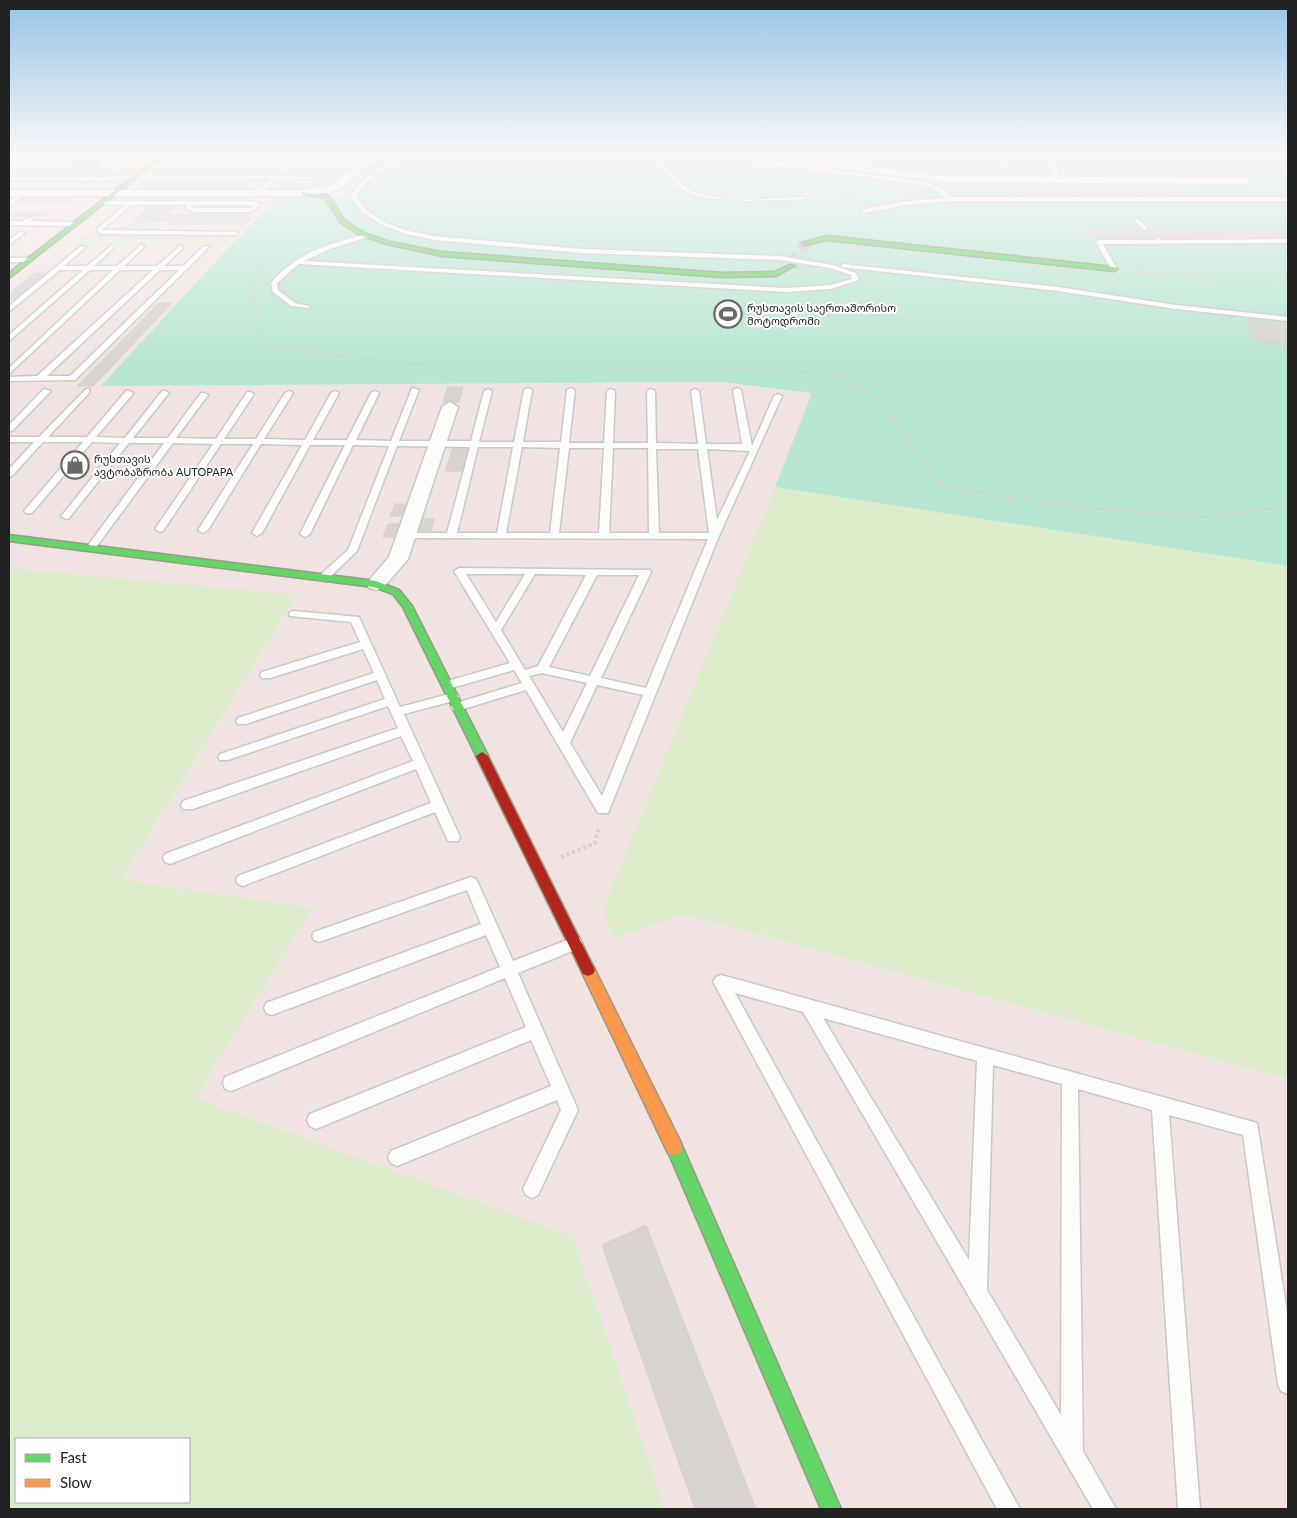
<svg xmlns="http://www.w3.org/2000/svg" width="1297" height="1518" viewBox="0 0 1297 1518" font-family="Lato,'Noto Sans Georgian',sans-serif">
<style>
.commercial{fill:#f1e3e1}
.industrial{fill:#ede4e9}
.grass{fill:#ddeccb;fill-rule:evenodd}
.pitch{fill:#b7e6d2}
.parking{fill:#e0dfde}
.building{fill:#d7d4d2;stroke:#d3d0cc}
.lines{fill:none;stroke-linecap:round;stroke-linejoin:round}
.secondary-tunnel-far1{stroke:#c7c5c3;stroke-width:12;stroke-dasharray:12 6;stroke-linecap:butt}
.secondary-tunnel{stroke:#c7c5c3;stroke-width:16;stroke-dasharray:16 8;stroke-linecap:butt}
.lane-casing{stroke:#c9c8c7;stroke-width:3}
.street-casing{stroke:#c9c8c7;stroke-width:3}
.fast-casing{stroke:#999a82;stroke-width:3}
.slow-casing{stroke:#999a82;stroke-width:3}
.jam-casing{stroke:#999a82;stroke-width:3}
.path-far3{stroke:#dccecd;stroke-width:1;stroke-dasharray:1 1;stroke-linecap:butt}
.path-far2{stroke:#dccecd;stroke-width:2;stroke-dasharray:1 1;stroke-linecap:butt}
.path-far1{stroke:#dccecd;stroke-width:2.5;stroke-dasharray:2 2;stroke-linecap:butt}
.path{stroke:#dccecd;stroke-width:4;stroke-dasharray:3 3;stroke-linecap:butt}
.lane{fill:#fdfcfc;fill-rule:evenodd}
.street{fill:#fdfcfc;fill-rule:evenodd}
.fast{fill:#63d668;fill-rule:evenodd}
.slow{fill:#ff974d;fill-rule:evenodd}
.jam{fill:#b3261e;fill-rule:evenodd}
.path-bridge{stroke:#dccecd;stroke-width:1;stroke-dasharray:1 1;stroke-linecap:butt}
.labels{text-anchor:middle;stroke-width:4;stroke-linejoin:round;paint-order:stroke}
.far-poi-label{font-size:11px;fill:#222;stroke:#fff;text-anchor:start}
</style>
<rect width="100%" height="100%" fill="#f0eeeb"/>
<path class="commercial" d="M9,153H180L166,164L373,162L345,198L279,197L230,246L102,386L721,382L813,393L603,909L613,937L684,914L1288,1079V1509H665L572,1236L195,1098L312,908L121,881L297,596L9,568Z"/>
<path class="industrial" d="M180,153H294L286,161L291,162L287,165H166Z"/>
<path class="grass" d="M236,240L230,246L45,247L51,242Z
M775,487L1288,566V1079L684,914L613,938L603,909Z
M9,568L297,595L121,880L312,908L195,1098L572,1236L665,1509H9ZM16,1439H189V1502H16Z"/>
<path class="pitch" d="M294,153H1288V566L775,487L812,393L721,382L101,386L230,246L279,197L345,198L372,162H285Z"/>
<path class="parking" d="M893,153H1017L1009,167Z
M122,205H125L93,233L102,234L100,236L234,235L231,239L82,240Z
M133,222H156L147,231L105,230L108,228L126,227Z"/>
<path class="building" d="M91,154H109L75,178H56Z
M962,171H980L985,177H967Z
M254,181L248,188H137L145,182Z
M283,183L319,184L315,189L278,188Z
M1003,188H1166L1174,195L1164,197L1149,195L1126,198L1112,195L1101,198L1086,195L1061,197L1049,195L1040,197L1009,195Z
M76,196L69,202H17L25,197Z
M149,207H175L166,215H178L172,221H133Z
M9,213H48L43,216H9Z
M178,215H250L247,219H252L243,224H169Z
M1288,228V239L1096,240L1085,229Z
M35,273H50L18,299H9V294Z
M159,303H172L93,386H77Z
M1246,320L1288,325V345L1254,341Z
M448,387H463L459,402H443Z
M454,446H470L462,471H445Z
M395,504H406L402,516H390Z
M423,519H434L431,531L419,530Z
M388,524H399L394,537H383Z
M646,1225L756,1509H695L602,1245Z"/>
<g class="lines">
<path class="secondary-tunnel-far1" d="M792,265L805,243"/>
<path class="secondary-tunnel" d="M791,266L793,263"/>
<g class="lane-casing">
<path id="lane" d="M116,153H121L115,158L130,159L110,177L139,172L142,174L139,175L274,176L299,153H304L280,176L352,178L277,179L259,195L257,192L271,179H136L134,177L104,181L9,180V177H86ZM111,161H123L104,177H92Z
M252,153H257L244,166H240Z
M419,153H428C397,167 376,165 356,197L366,210L386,223L409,231L434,236L581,249L780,256L832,265L856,273L859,280L830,289L786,292L299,264L277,283L278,290L295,303L309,306V308L291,306L273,292L271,283C296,253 328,244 366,234L368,237L330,249L304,261L786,288L830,285L852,279L851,275L830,268L780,260L581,253L434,240L406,234L382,225L362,212L350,197C367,171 390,161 419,153Z
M637,153C664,153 670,181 692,191C722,204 772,198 804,197L807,199L745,201L699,197L681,189L655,162Z
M679,153H695L921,181L942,189L951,197H1288V201H950L906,205L863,213L861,210L906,201L945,198L938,191L920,184Z
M867,153L911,155L912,153H917L913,158Z
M1000,153C1019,153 1043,154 1058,168L1057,180H1051L1052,168L1046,163L1034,159Z
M1121,153L1214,159L1288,160V162L1214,161Z
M9,159H83L85,160L9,161Z
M21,192L26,193L9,206V202Z
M101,201H250L261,204L252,212H195L185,208L187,205H131L102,230L238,232L236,235L101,234L97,229L125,205L99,204ZM194,205H254L251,208H196L191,207Z
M30,217L33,219L30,221L75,222L78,224L75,226L9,225V221H23Z
M1136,218L1147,227V229H1143L1134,221Z
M20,232L25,233L9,245V240Z
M1158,237L1162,240L1288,239V243L1103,244L1117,269L1114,271L1111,269L1096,242L1099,240H1156Z
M142,244L144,247L124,266H157L181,245L183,248L164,266H183L204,246L209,247L75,380L9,381V377L37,376L153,270H120L9,374V368L113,270H90L9,341V335L83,270H60L11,310L9,311V306L81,246L86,247L64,266H87L112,245L114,248L94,266H117ZM160,270H179L70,376H47Z
M9,258H29L32,260L29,262H9Z
M843,264L1058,287L1176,305L1288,317V321L1176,309L1058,291L841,267Z
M412,388L419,390L399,441H471L484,391L488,389L492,391L479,442H514L524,390L528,388L532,390L523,442H561L567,390L571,388L575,390L569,443H604L607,391L611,389L615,391L613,443H648L647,391L651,389L655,391L656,443L698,444L691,391L695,389L699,391L706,444H742L733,390L737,388L741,390L752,446L774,396L778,394L782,396L719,536L608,813H598L526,690L457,711L453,710L451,707L453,704L522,683L514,670L448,689L442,685L444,682L510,663L454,571L459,568L650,570L651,572L601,678L646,688L708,539L403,538L401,536L406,533H447L470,447L397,446L357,551L328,579H320V575L348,550L389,446L353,445L310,534L305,537L300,534L345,445H310L262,533L257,536L252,533L302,445L261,444L208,530L203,533L198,530L253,444H221L163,531L160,532L155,529L213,444L173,443L94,550L91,551L86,548L164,443H129L69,518L66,519L61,516L63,514L120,443L92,442L32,513H26L24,511L83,442H43L12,476L9,477V469L34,442H9V437H39L86,389H89V393L48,437H87L126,391H129L133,393L132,395L96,437L125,438L162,391H165L169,393L133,438H168L201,393H204L208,395L176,438L216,439L247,392H250L254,394L224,439H256L285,393L289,391L293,393L264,439L305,440L331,393L335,391L339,393L313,440H347L371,393L375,391L379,393L356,440L391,441ZM478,447H513L497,533H457ZM522,447L560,448L550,533H506ZM569,448H604L599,533H559ZM613,448H648L649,533H609ZM656,449H698L709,533H659ZM707,449L750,451L717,520ZM466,574H525L496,622ZM535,574L586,575L538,666L525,670L501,630ZM597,575H639L590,676L549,667ZM542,673L587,683L563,732L529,676ZM597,685L643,695L602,796L570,743Z
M44,389L51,391L12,431H9V425Z
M294,611L359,617L400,707L453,693L457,694L459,697L457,700L404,714L460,837L458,841H448L435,812L248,884L243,886L238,884L236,880L238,876L431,803L416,769L175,862L170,864L165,862L163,858L165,854L413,761L401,736L193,809H183L181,805L183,801L398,728L388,706L228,760H220L218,757L220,754L385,699L377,680L246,724H238L236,721L238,718L374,673L363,649L270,678H262L260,675L262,672L360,642L351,622L290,616L289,614L290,612Z
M471,877L476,879L478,883L513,961L575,937L580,938L582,943L580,948L518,973L578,1110L538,1195L532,1198L526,1195L523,1189L561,1110L557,1100L397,1166L391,1163L388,1157L391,1151L551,1086L531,1040L316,1129L310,1126L307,1120L310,1114L526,1027L505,978L231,1091L225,1089L223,1083L225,1077L500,967L486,935L272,1015L266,1013L264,1008L266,1003L481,924L467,890L319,942L314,940L312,936L314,932Z
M721,975L1257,1123L1288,1318V1394L1281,1391L1278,1384L1243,1135L1169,1115L1200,1509H1178L1152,1110L1078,1089L1083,1451L1116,1509H1093L803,1012L735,993L1020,1509H997L716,987L713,982L716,977ZM823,1018L977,1061L969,1260ZM993,1065L1062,1084L1061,1415L987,1290Z"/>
</g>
<g class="street-casing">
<path id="street" d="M387,153H402L367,167L339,190L304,196H9V190H304L332,185L353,168H152L147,165L152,162H362Z
M729,153H761L949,176L1245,178L1250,181L1245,184L949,182L734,156Z
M450,402L458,407L408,559L383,588L376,590L369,588L366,584L389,557L442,407Z"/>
</g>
<g class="fast-casing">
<path id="fast" d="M163,153H168L9,278V273Z
M302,192L329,196L344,220L364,233L390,242L442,252L722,273L775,272L789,265L794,266L776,276L722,277L442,256L387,244L360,235L340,222L325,198L302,194Z
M827,236L1114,267L1117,269L1114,271L827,240L805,245L802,243Z
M9,535L376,581L399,590L412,606L488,756L482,760L478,759L403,607L393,594L374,587L9,541Z
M674,1139L680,1141L841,1509H821L666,1147L668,1141Z"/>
</g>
<g class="slow-casing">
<path id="slow" d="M588,964L593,966L680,1141L682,1147L680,1153L674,1155L668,1153L581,970L583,966Z"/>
</g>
<g class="jam-casing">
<path id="jam" d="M482,752L488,756L595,970L593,974L588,976L583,974L476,756Z"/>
</g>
<path class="path-far3" d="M858,197L837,196L870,192"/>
<path class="path-far2" d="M267,267H264L251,286C254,302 256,327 269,339C282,352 321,352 339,355C446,370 555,367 664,368C718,368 773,366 827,374C841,376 877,395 885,407
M1132,271L1288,289"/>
<path class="path-far1" d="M884,406L936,479L954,489L1078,507L1208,517L1288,506"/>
<path class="path" d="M561,857L595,843L599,826"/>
<use href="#lane" class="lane"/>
<use href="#street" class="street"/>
<use href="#fast" class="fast"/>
<use href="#slow" class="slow"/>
<use href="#jam" class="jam"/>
<path class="path-bridge" d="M925,187H943"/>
</g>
<linearGradient id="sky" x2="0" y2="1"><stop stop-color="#97c4e6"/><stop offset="0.42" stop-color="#f8f7f6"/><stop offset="1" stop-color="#f8f7f6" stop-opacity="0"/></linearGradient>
<rect width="1297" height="366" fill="url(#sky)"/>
<defs>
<g id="stadium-ring" transform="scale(1.4375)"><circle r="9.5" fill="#fff" stroke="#6a6968" stroke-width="1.5"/><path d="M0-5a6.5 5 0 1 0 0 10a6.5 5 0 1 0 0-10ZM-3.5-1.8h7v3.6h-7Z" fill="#6a6968"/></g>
<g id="shop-ring" transform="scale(1.4375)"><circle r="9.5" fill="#fff" stroke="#6a6968" stroke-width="1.5"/><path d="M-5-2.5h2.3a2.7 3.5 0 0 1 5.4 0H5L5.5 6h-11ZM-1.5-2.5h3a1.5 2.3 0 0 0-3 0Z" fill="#6a6968"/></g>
</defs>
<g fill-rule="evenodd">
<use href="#stadium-ring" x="728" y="314"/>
<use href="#shop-ring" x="75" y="465"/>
</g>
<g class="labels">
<g class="far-poi-label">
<text x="747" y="312">რუსთავის საერთაშორისო<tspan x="747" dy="13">მოტოდრომი</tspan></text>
<text x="94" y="463">რუსთავის<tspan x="94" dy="13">ავტობაზრობა AUTOPAPA</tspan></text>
</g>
</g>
<rect width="1297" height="1518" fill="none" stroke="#222222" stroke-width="20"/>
<rect x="15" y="1438" width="175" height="65" fill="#ffffff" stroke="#a7a7a7"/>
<rect x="25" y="1454" width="25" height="8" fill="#63d668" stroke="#a7a7a7"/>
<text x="60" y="1463" font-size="15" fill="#222222">Fast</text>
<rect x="25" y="1479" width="25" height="8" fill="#ff974d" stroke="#a7a7a7"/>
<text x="60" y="1488" font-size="15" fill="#222222">Slow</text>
</svg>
